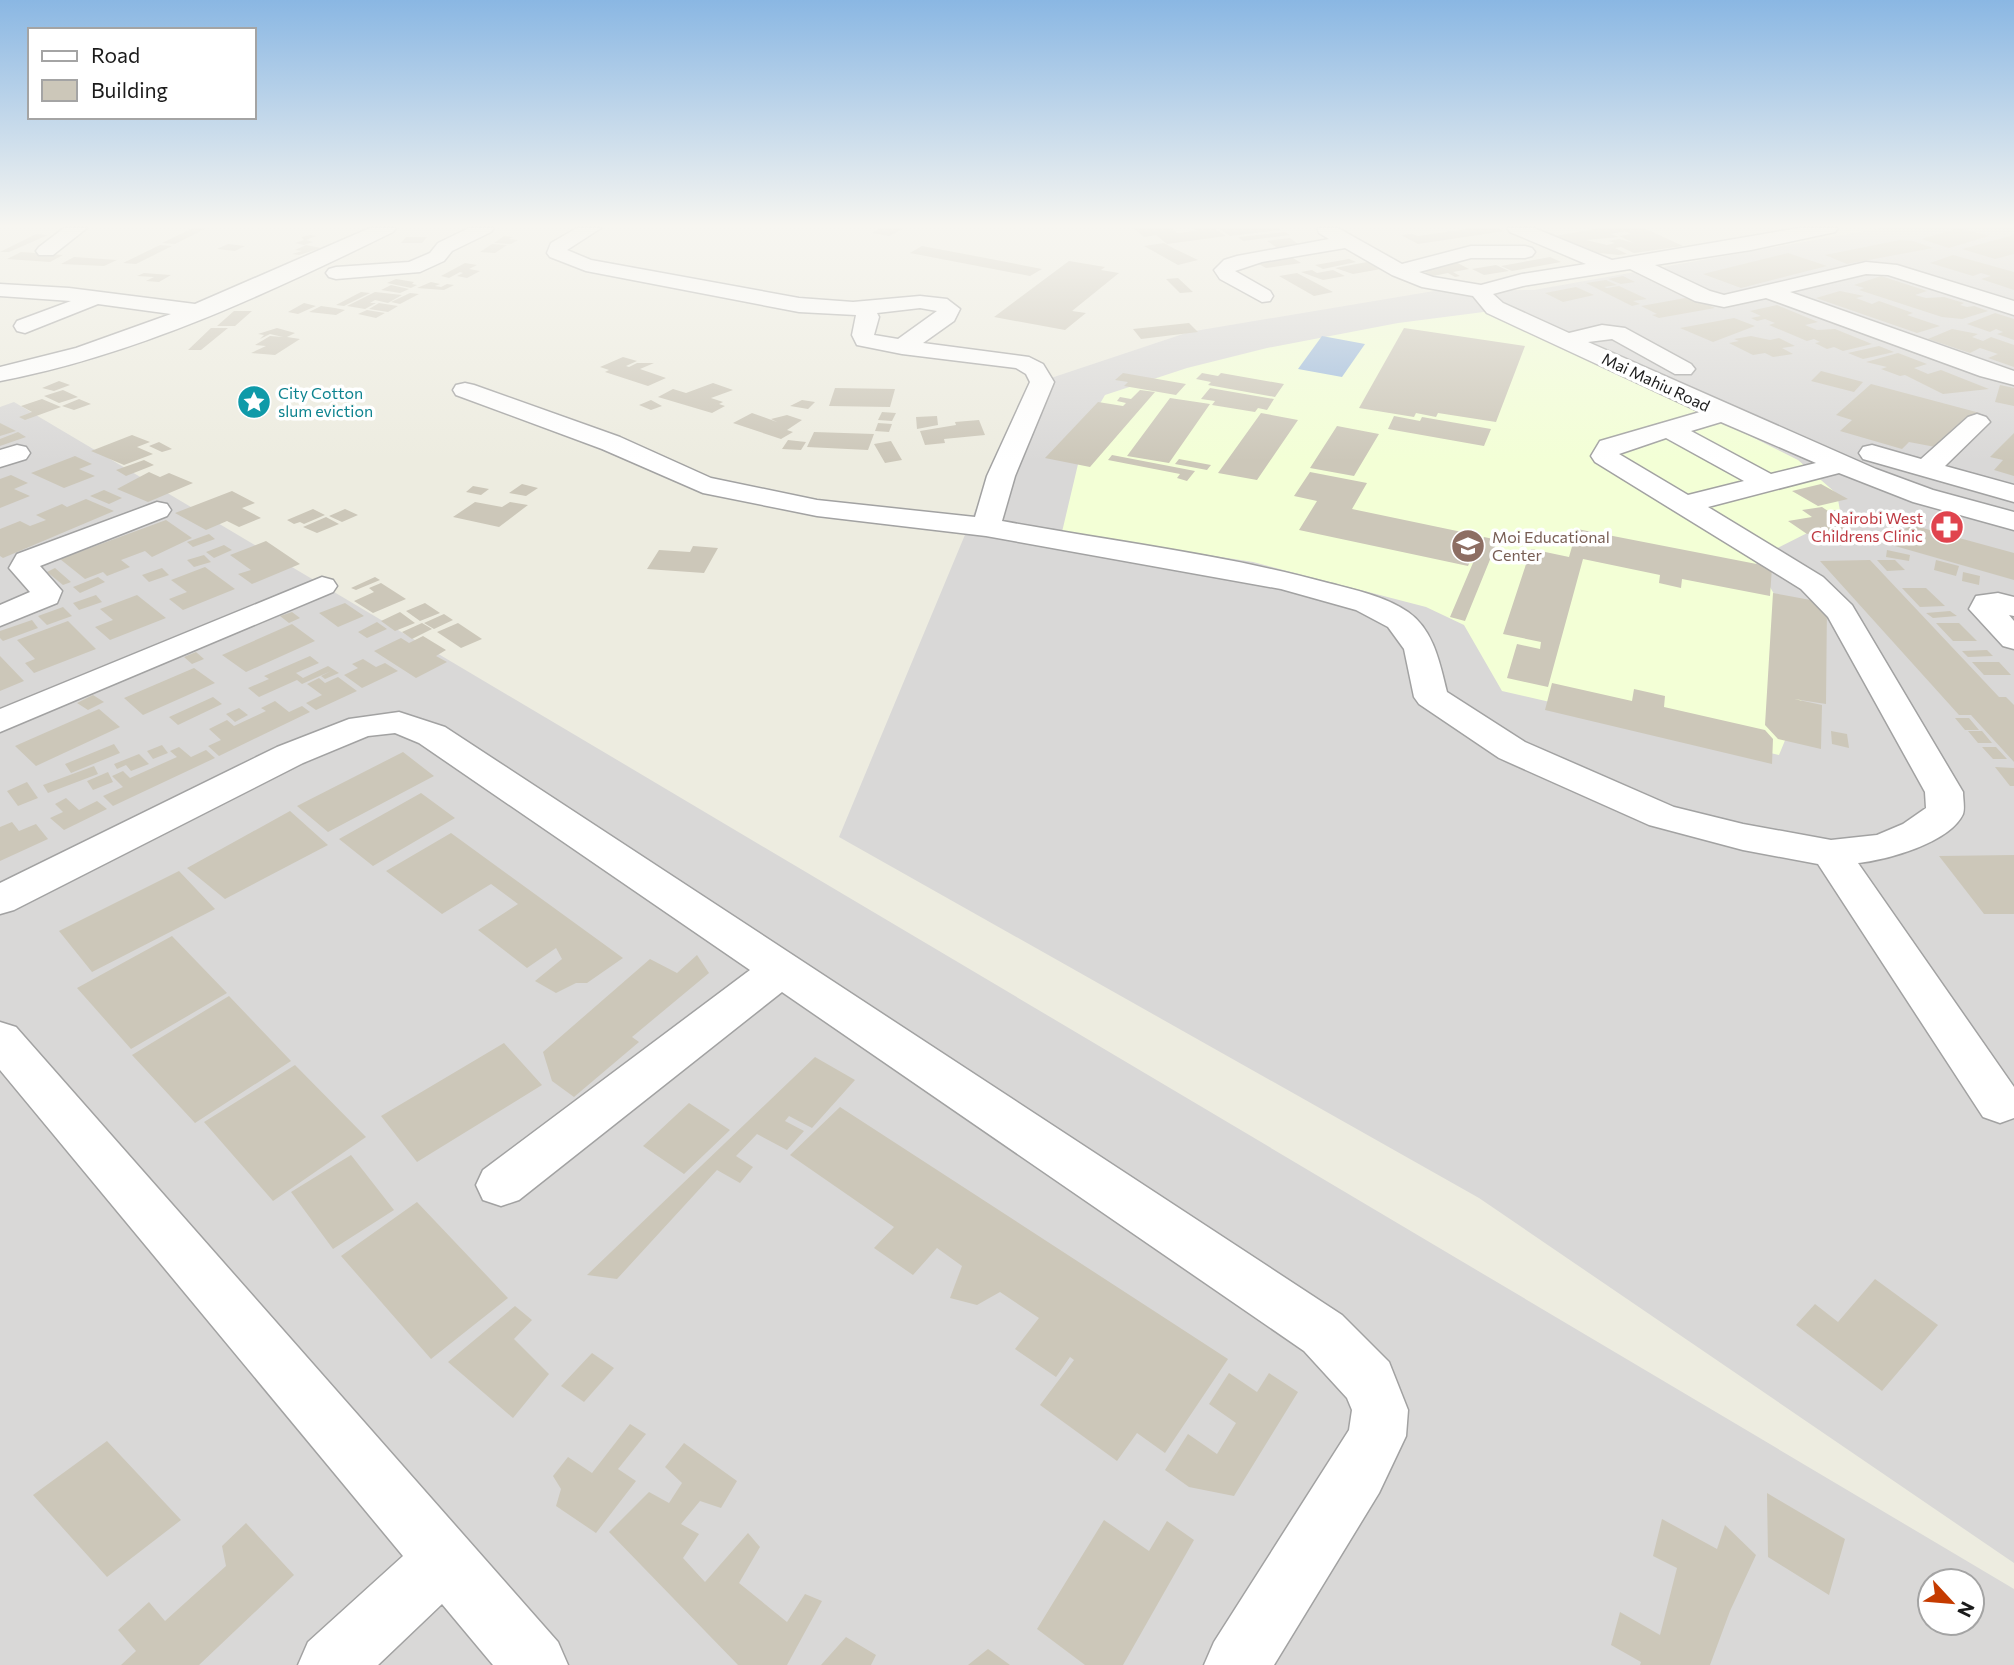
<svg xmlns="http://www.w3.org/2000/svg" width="2014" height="1665" viewBox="0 0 2014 1665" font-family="Commissioner,sans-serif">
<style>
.residential{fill:#d9d8d7;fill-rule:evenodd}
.education{fill:#f3ffd6}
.water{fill:#9ebbdc}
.building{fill:#ccc7b9;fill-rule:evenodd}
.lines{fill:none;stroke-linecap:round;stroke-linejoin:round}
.minor-casing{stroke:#a2a2a2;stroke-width:3}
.minor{fill:#fff;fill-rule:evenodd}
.labels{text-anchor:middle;stroke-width:7;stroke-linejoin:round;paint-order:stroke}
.far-street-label{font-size:16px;fill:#1b1b1b;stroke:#fff}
.far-culture-label{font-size:16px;fill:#0d838f;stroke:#fff;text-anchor:start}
.far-health-label{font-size:16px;fill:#be3a42;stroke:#fff;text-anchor:end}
.far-education-label{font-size:16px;fill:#785e54;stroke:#fff;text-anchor:start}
</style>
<rect width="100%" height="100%" fill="#edece0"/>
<path class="residential" d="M1882,228H2014V1563L1479,1198L839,837L1027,386L1189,332L1434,291L1534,290Z
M14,402L2014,1589V1665H0V407ZM1930,1581H1972V1623H1930Z"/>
<path class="education" d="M1499,310L1798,460L1837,494L1841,516L1754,560L1816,665L1779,755L1502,691L1464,625L1426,607L1253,562L1062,532L1087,426L1105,395L1187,368L1267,348L1398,323Z"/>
<path class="water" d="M1322,336L1365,344L1342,377L1298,369Z"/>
<path class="building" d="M193,228H207L175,244L162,243Z
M880,228H905L889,236L872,233Z
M1133,228H1171L1177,233L1196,231L1192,228H1214L1226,236L1167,244L1156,235L1144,237Z
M1218,228H1280V230L1230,236Z
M1472,228H1498L1505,231L1418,244L1401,235L1412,234L1418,236Z
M1600,228H1644L1683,246L1634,253L1621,247L1615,248L1627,254L1618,255L1590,252L1555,236ZM1625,231L1631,234L1619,236L1634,243L1619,239L1609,241L1615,243L1607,245L1586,240L1619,237L1611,234Z
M1959,228L1989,236L1949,248L1921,239Z
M1285,232L1290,235L1243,241L1238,237Z
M36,234L48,235L9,252H0Z
M310,235L316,236L306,240L313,242L304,245L295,243L304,240L301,237Z
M2014,235V254L1995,259L1962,249Z
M504,236L513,237L509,239L518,240L511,244L494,243Z
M406,237H427L422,243H401Z
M1290,238L1302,247L1279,249L1267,241Z
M1900,240L1913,241L1933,248L1847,264L1825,255Z
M1164,243L1173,248L1198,260L1178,265L1144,246Z
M228,244L245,246L235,251L217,249Z
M492,244L507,245L495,253L480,252Z
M160,245L172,246L136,264L123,263Z
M306,245L321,248L299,255L292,254L302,251L295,250Z
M922,246L991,259L1042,269L1030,276L910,253Z
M21,252L63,255L50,262L7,259Z
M1788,253L1827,266L1741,288L1703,274Z
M1953,255L2014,272V290L1981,279L1991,276L1981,273L1973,276L1930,263Z
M1290,256L1301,263L1266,268L1255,262Z
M74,257L117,260L104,266L61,264Z
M1550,257L1561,262L1512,271L1501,266Z
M1349,259L1356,262L1323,269L1315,265Z
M1069,261L1105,267L1101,270L1119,273L1072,311L1086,313L1065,330L994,317Z
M1454,261L1469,269L1453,272L1460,276L1455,277L1448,273L1433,276L1417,268Z
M1367,262L1381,269L1353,274L1335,268Z
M465,263L477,265L469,269L480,271L467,278L457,276L463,273L460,272L449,278L441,276Z
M1496,265L1509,271L1484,275L1472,269Z
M1312,270L1317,273L1333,270L1345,276L1323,280L1301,272Z
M144,273L157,274L171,275L159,282L146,281L154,277L137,276Z
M1297,273L1333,292L1314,296L1279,276Z
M1623,276L1635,282L1621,284L1608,279Z
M1881,276L1927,291L1915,295L1926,298L1944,297L1964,303L1960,305L1967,307L1974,306L1988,311L1962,319L1942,317L1859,290L1864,288L1854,285Z
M1178,278L1193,292L1180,293L1166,279Z
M396,279L414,282L412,284L417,285L411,288L387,283Z
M1606,280L1617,285L1604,287L1607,288L1619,286L1647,299L1633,301L1640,304L1632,306L1586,283Z
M431,282L440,284L435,286L441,287L447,284L454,285L444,290L417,288Z
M391,285L409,289L400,293L381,290Z
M1576,287L1594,295L1563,302L1545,293Z
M1840,291L1864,296L1856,298L1872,304L1879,301L1913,313L1907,315L1940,326L1917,333L1816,298Z
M361,292L370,293L344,306L336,305Z
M375,292L402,295L388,303L375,300L370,303H376L365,309L347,306Z
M410,293L419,294L400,304L391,302Z
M1691,297L1715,308L1659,318L1652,315L1657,314L1641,306Z
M304,303L316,306L298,314L288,312Z
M379,303L398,306L388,312L369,309Z
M1777,305L1818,322L1805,325L1817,330L1835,329L1872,344L1843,351L1834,347L1827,349L1815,343L1820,342L1814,339L1807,341L1769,325L1775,323L1765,319L1757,321L1751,318L1761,316L1750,311Z
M321,306L335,308L345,310L336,315L309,312Z
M367,310L385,313L376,318L358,314Z
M234,311H252L235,326H217Z
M1995,313L2014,319V340L1997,334L2003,332L1996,329L1990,332L1967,324Z
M1734,318L1755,326L1713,342L1680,328Z
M1189,323L1198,332L1141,339L1133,329Z
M211,328H228L201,350H188Z
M277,328L295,333L287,337L300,339L275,355L251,353L266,346L255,345L270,336L283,337L270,334L260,339L264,335L258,334Z
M1404,328L1525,346L1496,422L1438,413L1436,417L1416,413L1414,417L1359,408Z
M1952,329L1978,334L1972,337L1983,341L1991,337L2014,345V367L1988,358L1998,354L1980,348L1970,353L1928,339Z
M1751,336L1770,340L1779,338L1795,346L1782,348L1793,354L1773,357L1765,353L1753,355L1729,343L1739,341L1734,339Z
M1879,346L1894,352L1863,359L1848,353Z
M1898,353L1927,364L1914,368L1928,374L1941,370L1989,389L1943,394L1905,375L1900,376L1881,369L1887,367L1866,362Z
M623,357L637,361L626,366L629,367L637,363H654L640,369L666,378L648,386L605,372L609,370L600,367Z
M1821,371L1863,382L1854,392L1811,381Z
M1123,373L1186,384L1176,395L1124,386L1128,382L1115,380Z
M1202,373L1218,376L1221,373L1284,384L1275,397L1208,385L1211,382L1196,379Z
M59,381L70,385L54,391L42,388Z
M713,383L733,390L711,398L723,402L719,404L725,406L712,413L658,397L673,389L686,393Z
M1871,384L1980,413L1946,449L1909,442L1902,449L1840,431L1852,420L1836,415Z
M2000,385L2014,388V406L1995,402Z
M835,388L895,389L890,407L829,406Z
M1210,388L1274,399L1267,410L1258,408L1255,412L1212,405L1215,401L1201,399Z
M63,390L78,397L59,403L44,396Z
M1140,390L1155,392L1090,467L1045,458L1098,402L1123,406L1126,403L1117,401L1120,397L1131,399Z
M1170,398L1210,404L1169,463L1127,456Z
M42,399L61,407L25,420L19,417L32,412L21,406Z
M79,399L91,404L74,410L62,406Z
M651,400L662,406L651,410L639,405Z
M802,400L815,402L808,409L790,406Z
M882,412L896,413L892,421L878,420Z
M752,413L777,422L771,419L787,415L802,420L787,430L793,432L781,439L733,423Z
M1261,413L1298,420L1257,480L1218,473Z
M937,416L938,425L917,429L916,417Z
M1394,416L1420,421L1422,417L1491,429L1484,446L1388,429Z
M979,420L985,435L944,439L945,443L925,445L920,431L956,425L955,422Z
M0,423L16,431L0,436Z
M878,423L892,424L889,432L875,431Z
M1337,426L1379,434L1354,476L1310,468Z
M18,432L26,437L0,446V439Z
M814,432L874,434L868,450L807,447Z
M2014,433V476L1994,470L2003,460L1990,457Z
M132,435L150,442L137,447L153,454L124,465L91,451Z
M788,440L806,442L801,450L782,449Z
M891,441L902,460L885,463L874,444Z
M159,442L172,449L162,452L149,446Z
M1112,455L1195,471L1187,481L1177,478L1180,474L1108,460Z
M75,456L92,464L79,469L95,476L64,488L31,473Z
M1179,459L1211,465L1207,470L1175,464Z
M144,460L154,465L126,476L116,470Z
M149,472L160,477L169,473L193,483L148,502L117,489Z
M1310,472L1367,483L1352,509L1481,536L1468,566L1299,530L1317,501L1294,496Z
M11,475L28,483L14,489L30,496L0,508V479Z
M522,484L538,488L526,496L509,493Z
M1821,484L1848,499L1818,506L1792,491Z
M473,486L489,489L481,495L466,492Z
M104,490L122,498L109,504L90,496Z
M232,491L255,503L242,508L261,518L239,527L227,521L206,530L175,513Z
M86,499L114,511L3,558L0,556V529L20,521L30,526L46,520L36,515L62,504L67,507Z
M475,502L502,507L510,502L528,505L499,527L453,517Z
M1822,507L1828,511L1837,510L1861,526L1807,534L1788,521L1812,517L1802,510Z
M313,509L325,515L304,524L300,522L294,524L287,520Z
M345,509L358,515L342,522L329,516Z
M326,517L339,524L317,533L303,527Z
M166,520L192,538L152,557L145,551L121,560L130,567L107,576L103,572L85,579L60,559Z
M1908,524L2014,553V580L1895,546Z
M1577,529L1772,567L1770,596L1682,579L1681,588L1659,583L1660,575L1583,559L1548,687L1507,678L1517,644L1540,649L1541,642L1503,634L1531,549L1569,557Z
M209,534L215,539L193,547L187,542Z
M1484,537L1498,540L1465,621L1450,617Z
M266,541L300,564L252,584L238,574L251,570L230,555Z
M224,545L232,550L214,558L206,552Z
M693,546L718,548L704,573L647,569L659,550L690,552Z
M1887,550L1910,555L1909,561L1886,557Z
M204,555L211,562L194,567L187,560Z
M1870,560L1999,697H2006L2014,705V762L1971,715H1959L1820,561Z
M1877,560H1895L1905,570L1887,571Z
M1936,560L1959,566L1956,576L1934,570Z
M205,567L235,589L183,610L169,599L187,592L171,580Z
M55,568L71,582L63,585L47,572Z
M162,568L169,575L149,582L142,575Z
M1963,572L1980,576L1979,585L1962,581Z
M98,577L105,582L80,593L73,587Z
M375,577L380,580L356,590L351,588Z
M381,583L406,599L373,613L354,601L374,592L369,588Z
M1902,588H1926L1945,606L1920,607Z
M1773,593L1827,603L1826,704L1794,699L1822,705L1821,749L1778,739L1765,725Z
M96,595L102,602L79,610L73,603Z
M137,595L166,618L110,640L95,627L113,620L100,609Z
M345,603L364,616L338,627L319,613Z
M425,603L440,613L420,621L406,611Z
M63,607L72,616L47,625L38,616Z
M1950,611L1957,616L1933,618L1926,613Z
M292,612L300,618L289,623L280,616Z
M400,612L415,623L395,631L381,621Z
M444,614L453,620L434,629L424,623Z
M32,620L38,628L3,641L0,638V631Z
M68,621L96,649L34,673L25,663L35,659L17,640Z
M377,622L387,629L367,638L358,632Z
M422,623L432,629L412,639L402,632Z
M458,623L482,639L461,648L437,632Z
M1936,623H1959L1977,641H1953Z
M292,624L315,641L246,672L222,655Z
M423,636L446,650L436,656L447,662L416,678L374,651L401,638L409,643Z
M1987,650L1993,656L1968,657L1962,651Z
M196,652L204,659L192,664L184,657Z
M0,656L24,681L0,691Z
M310,656L319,663L296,673L303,678L328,666L339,673L325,679L321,676L331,671L302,684L297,680L259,697L248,688L269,679L264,676Z
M363,659L376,667L385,663L398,671L362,688L344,675L358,668L352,664Z
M1972,662H1999L2011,675H1984Z
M194,668L215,683L143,715L124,698Z
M338,677L357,691L316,710L306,703L322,695L307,684L319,678L325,683Z
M1552,683L1632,701L1634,689L1665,696L1664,707L1765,730L1773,739L1772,764L1545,710Z
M93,695L104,702L88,710L77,703Z
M213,697L222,704L178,725L169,717Z
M275,701L289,712L302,706L310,712L219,756L208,746L221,740L209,729L227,720L234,726L266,711L261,708Z
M239,708L248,715L235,722L226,714Z
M99,709L120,727L36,766L15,746Z
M1955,718H1969L1979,730H1965Z
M1831,731L1847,734L1849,748L1832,744Z
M1968,731H1982L1992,743H1978Z
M114,744L120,753L71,773L65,764Z
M162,745L168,753L153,759L147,751Z
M179,747L191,757L206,750L215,758L113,806L103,796L123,787L112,776L123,771L130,778L177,757L170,751Z
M1982,747H1996L2007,759H1993Z
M403,752L434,776L328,832L297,806Z
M139,754L149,764L131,771L126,765L117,769L114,764Z
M94,766L98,774L48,793L43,785Z
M1995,767L2014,768V786H2010Z
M108,772L113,782L93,790L87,781Z
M27,782L38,798L18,806L7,791Z
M421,793L455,818L373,866L339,839Z
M66,798L79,810L97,801L107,809L64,830L50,818L63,812L55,804Z
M290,811L328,845L225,899L187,868Z
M12,822L19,831L36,824L48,839L0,861V827Z
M451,833L623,958L587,983H576L556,993L535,981L562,959L556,948L527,968L478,930L518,904L491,884L442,914L386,871Z
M2014,855V914H1984L1939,856Z
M179,871L215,909L92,972L59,931Z
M172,936L227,993L131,1049L77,988Z
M697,955L709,973L632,1037L639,1042L574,1097L552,1081L543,1052L650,959L677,973Z
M229,996L291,1061L195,1123L132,1055Z
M504,1043L542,1085L417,1162L381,1116Z
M815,1057L855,1080L812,1128L789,1116L785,1121L804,1131L787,1150L757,1134L736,1156L753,1167L740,1183L717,1170L617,1279L587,1275Z
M295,1065L366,1137L273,1201L204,1122Z
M689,1103L730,1130L684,1174L643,1146Z
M840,1107L1228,1359L1165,1453L1137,1433L1117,1461L1040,1405L1074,1360L1070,1357L1056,1377L1015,1349L1039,1318L1000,1292L977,1305L950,1298L962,1266L937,1248L913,1275L874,1248L894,1227L790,1155Z
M351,1155L394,1210L333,1249L291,1192Z
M417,1202L508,1298L431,1359L341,1256Z
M1875,1279L1938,1325L1882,1391L1796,1325L1815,1304L1838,1322Z
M515,1306L532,1320L514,1339L549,1374L513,1418L448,1362Z
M592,1353L614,1368L584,1402L561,1386Z
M1229,1373L1257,1392L1269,1373L1298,1392L1234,1496L1189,1487L1165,1470L1188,1434L1217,1454L1236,1423L1209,1404Z
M630,1424L646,1434L618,1469L636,1481L596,1533L556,1506L561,1489L553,1476L568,1457L592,1473Z
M107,1441L181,1520L107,1577L33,1495Z
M684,1443L737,1481L721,1508L700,1501L681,1524L699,1534L683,1558L705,1582L748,1533L760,1547L739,1583L787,1622L805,1594L822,1601L787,1665H738L609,1532L649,1492L669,1503L682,1483L665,1467Z
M1767,1493L1845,1539L1829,1595L1768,1557Z
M1662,1519L1717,1549L1725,1525L1756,1555L1730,1611L1710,1665H1640L1641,1662L1611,1645L1620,1612L1660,1635L1677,1568L1653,1556Z
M1104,1520L1149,1551L1167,1521L1194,1540L1123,1665H1085L1037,1629Z
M246,1523L294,1575L199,1665H121L136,1651L118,1630L149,1602L165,1621L226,1566L222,1546Z
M846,1637L876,1655L871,1665H821Z
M988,1649L1010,1665H968Z"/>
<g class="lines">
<g class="minor-casing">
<path id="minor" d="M64,228H87L53,255H39L36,251L39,247Z
M370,228H396L393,232C269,293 136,355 0,381V367L76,348L171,314L98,304L25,333L17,331L14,326L17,321L71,301L0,296V284L69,288L195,304Z
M469,228H494L491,232L452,251L444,261L420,272L336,279L329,277L326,273L329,269L336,267L409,262L430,253L438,243Z
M577,228H601L567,250L591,260L799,298L853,302L920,296L947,299L960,309L954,321L923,343L1029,357L1043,364L1054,382L1015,476L1002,521C1110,541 1222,554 1328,583C1355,590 1385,596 1408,612C1434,630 1440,664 1447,692L1525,742L1674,807L1743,824L1831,840L1877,835L1903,824L1926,808L1925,792L1828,617L1801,589L1595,462L1591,456L1600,441L1700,412L1487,313L1473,296L1422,287L1392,275L1345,248L1262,262L1235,271L1270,291L1273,296L1270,301L1262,302L1220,279L1214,270L1224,260L1237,256L1329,239L1319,233L1317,228H1338L1402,264L1471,246H1525L1532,248L1535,252L1532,256L1525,258H1471L1419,272L1433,277L1481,285L1522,274L1586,264L1510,232L1507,228H1534L1612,260L1799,228H1838L1835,232L1751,250L1655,265L1710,291L1724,295L1866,262L1897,265L2014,301V315L1888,275L1866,274L1790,292L2014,371V385L1980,376L1766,298L1724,307L1695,301L1630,269L1523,286L1493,294L1503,303L1569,333L1602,325L1625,328L1691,364L1695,369L1691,374H1675L1612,339L1588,342L1876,469L1933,490L2014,512V530L1913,502L1839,473L1708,507L1823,577L1852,605L1963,792C1963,799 1965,808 1963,814C1950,843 1886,860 1858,863L2014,1087V1118L2000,1123L1983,1117L1818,864L1743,850L1649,825L1499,758L1419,704L1414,697L1404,649L1388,627L1356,610L1281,589L986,536L817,516L703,493L602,449L456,395L453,390L456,385L465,383L474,385L620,437L711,478L817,500L975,517L987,476L1030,382L1026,374L1016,368L902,354L857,345L852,335L856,315L799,312L586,271L550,257L547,253L551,243ZM920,308L937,311L898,339L874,335L879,317L877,313ZM1721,422L1816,463L1771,474L1691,431ZM1666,438L1744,481L1688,495L1619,454Z
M1977,414L1986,417L1990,422L1945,466L2014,485V502L1863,459L1859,453L1863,447L1872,445L1921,459L1968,417Z
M17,445L26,447L30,453L26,459L0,467V450Z
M157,502L167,504L171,510L167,516L40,566L62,591L57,603L0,626V605L30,592L9,568L17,554Z
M322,577L333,580L337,586L333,592L0,732V709Z
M1998,593L2014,597V616L2009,615L2014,621V649L2003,646L1969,609L1976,596Z
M399,712L445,727L1342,1315L1389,1362L1408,1410L1406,1436L1379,1493L1274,1665H1204L1214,1642L1349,1430L1352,1410L1347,1398L1304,1351L782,992L519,1200L501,1206L483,1200L476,1185L483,1170L750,970L419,743L395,733L368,736L303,763L14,910L0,914V883L277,747L349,719Z
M0,1022L16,1027L558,1642L568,1665H493L442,1604L378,1665H298L308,1642L403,1556L0,1070Z"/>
</g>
<use href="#minor" class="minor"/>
</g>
<linearGradient id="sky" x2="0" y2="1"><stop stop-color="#8ab7e3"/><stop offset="0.49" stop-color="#f7f6f1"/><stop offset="1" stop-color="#f7f6f1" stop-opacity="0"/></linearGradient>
<rect width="2014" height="461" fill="url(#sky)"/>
<defs>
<g id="sight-disc" transform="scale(1.75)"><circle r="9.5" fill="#0f9aa8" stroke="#fff"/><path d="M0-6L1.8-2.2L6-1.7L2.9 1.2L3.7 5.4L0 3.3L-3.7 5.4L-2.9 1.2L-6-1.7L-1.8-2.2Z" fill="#fff"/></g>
<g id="pharmacy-disc" transform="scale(1.75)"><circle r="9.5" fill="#e0444e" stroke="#fff"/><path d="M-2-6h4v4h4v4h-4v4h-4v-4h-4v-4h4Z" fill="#fff"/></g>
<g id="school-disc" transform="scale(1.75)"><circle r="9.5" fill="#8d6e63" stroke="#fff"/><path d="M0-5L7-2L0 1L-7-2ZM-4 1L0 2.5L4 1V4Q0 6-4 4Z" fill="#fff"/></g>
</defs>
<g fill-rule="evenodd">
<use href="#sight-disc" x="254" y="402"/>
<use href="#pharmacy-disc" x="1947" y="527"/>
<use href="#school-disc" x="1468" y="546"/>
</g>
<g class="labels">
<g class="far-street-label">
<text transform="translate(1656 382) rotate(25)" y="6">Mai Mahiu Road</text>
</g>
<g class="far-culture-label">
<text x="278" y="399">City Cotton<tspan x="278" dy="18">slum eviction</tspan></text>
</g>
<g class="far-health-label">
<text x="1923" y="524">Nairobi West<tspan x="1923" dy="18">Childrens Clinic</tspan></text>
</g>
<g class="far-education-label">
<text x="1492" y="543">Moi Educational<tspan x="1492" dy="18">Center</tspan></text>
</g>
</g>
<rect x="28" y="28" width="228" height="91" fill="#ffffff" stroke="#a4a4a4" stroke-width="2"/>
<rect x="42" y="51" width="35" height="10" fill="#ffffff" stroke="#a4a4a4" stroke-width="2"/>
<text x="91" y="63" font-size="21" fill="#1b1b1b">Road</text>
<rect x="42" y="80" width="35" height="21" fill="#ccc7b9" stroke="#a4a4a4" stroke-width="2"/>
<text x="91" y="98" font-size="21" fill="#1b1b1b">Building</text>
<g transform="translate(1951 1602) rotate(116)"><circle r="33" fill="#ffffff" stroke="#a4a4a4" stroke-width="2"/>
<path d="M0-5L12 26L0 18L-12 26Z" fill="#c53b00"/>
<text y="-10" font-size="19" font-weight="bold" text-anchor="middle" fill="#1b1b1b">N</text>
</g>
</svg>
